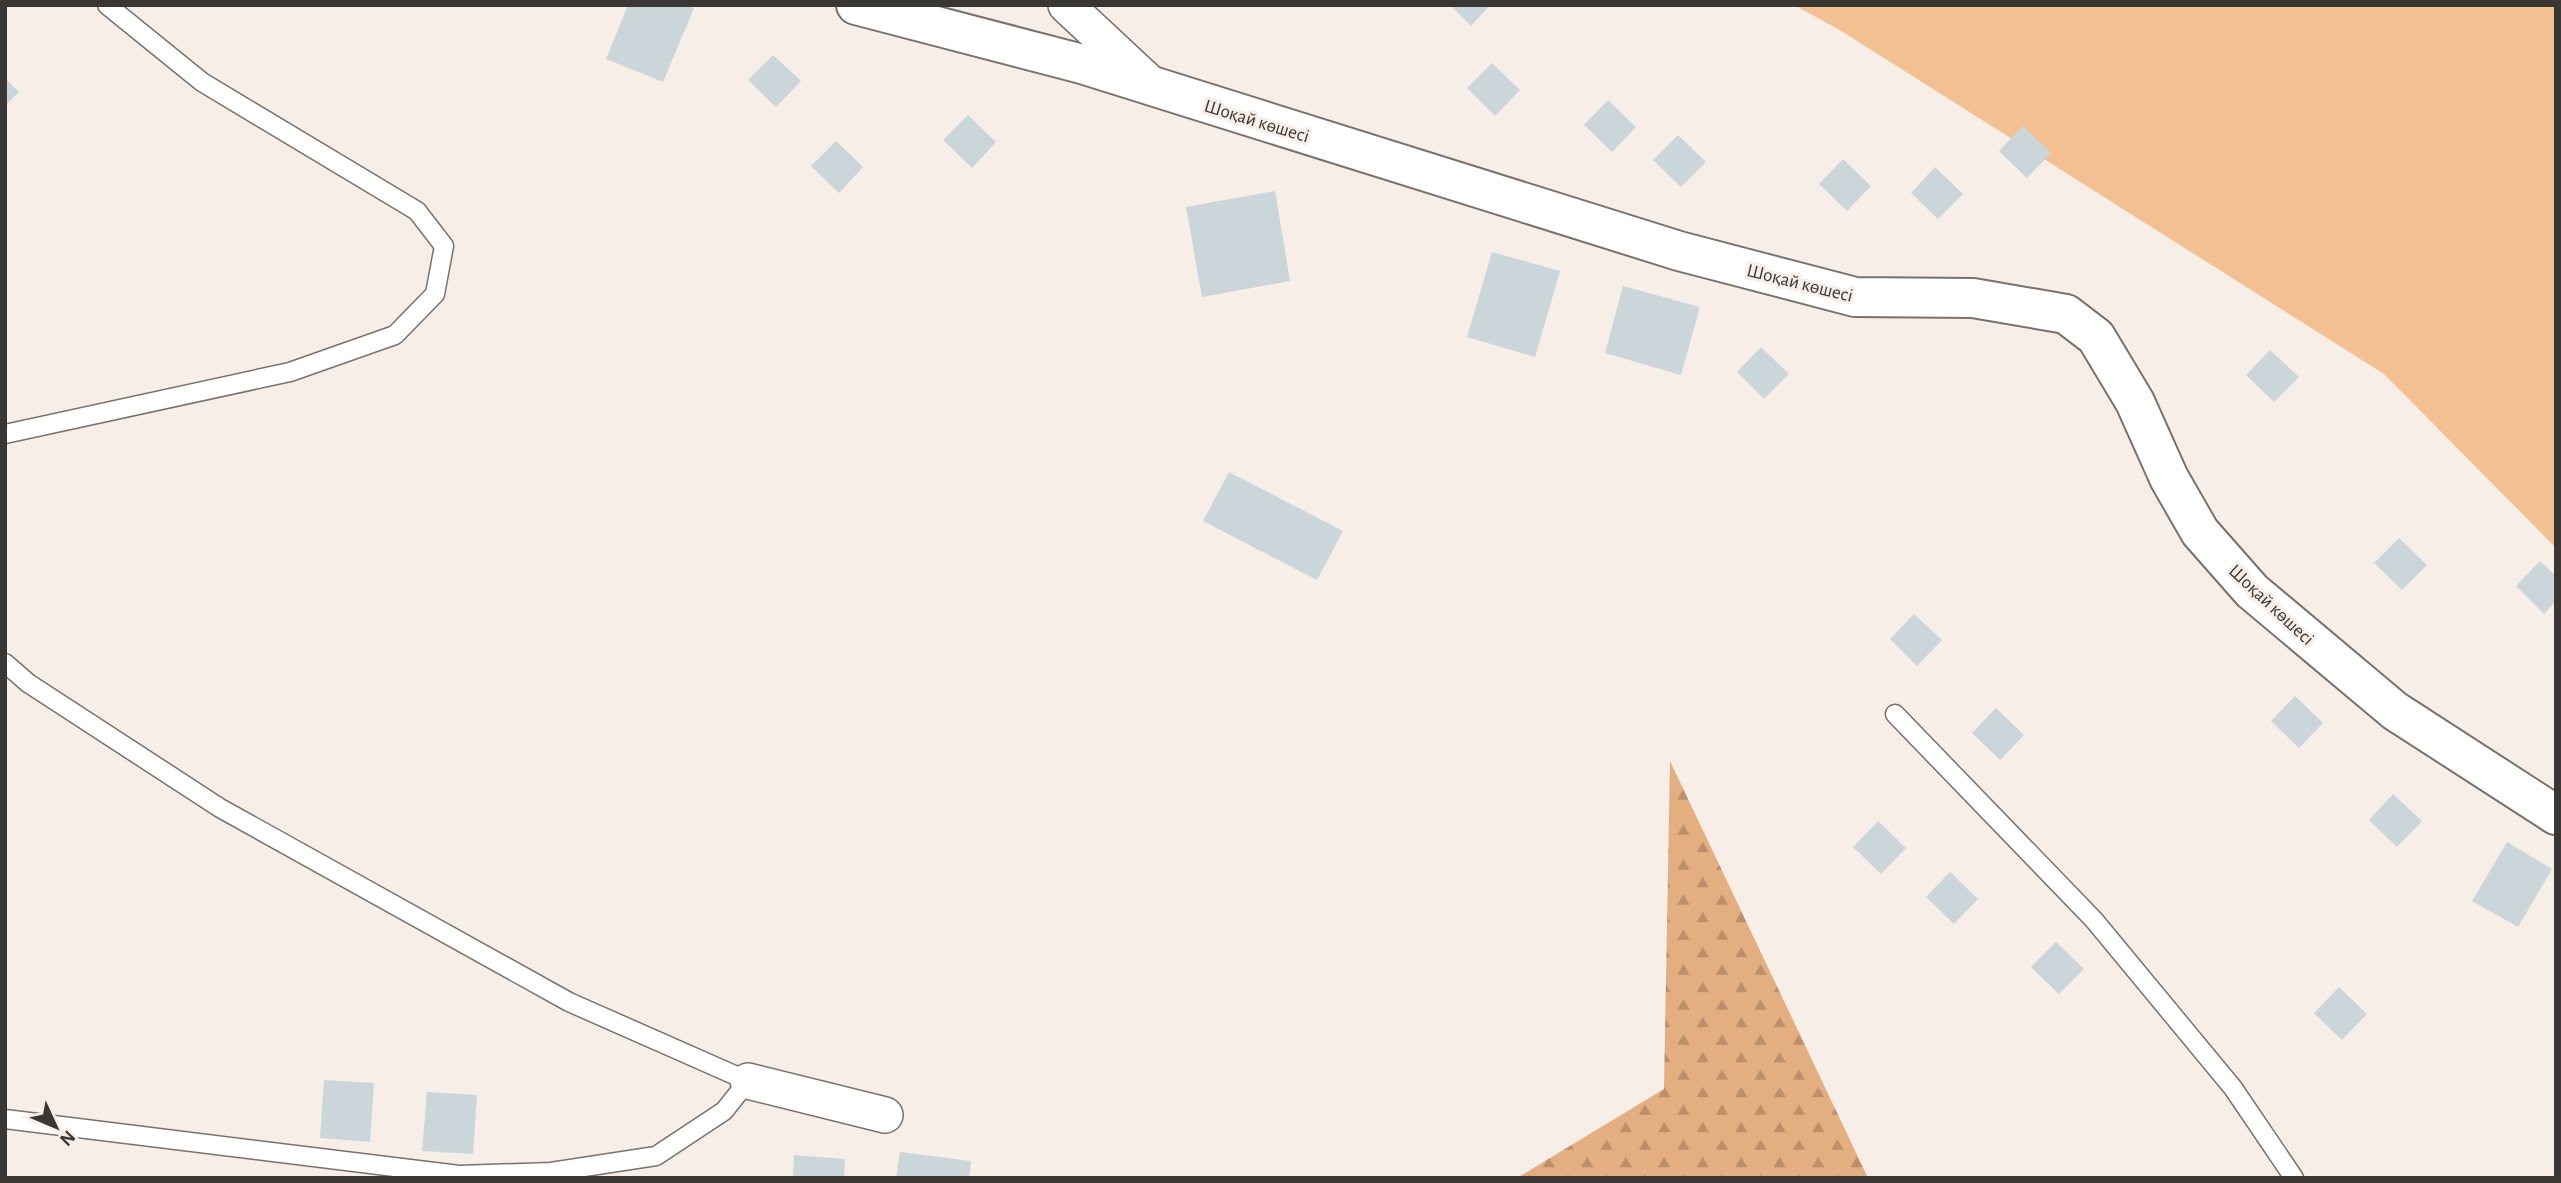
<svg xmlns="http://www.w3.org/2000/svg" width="2561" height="1183" viewBox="0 0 2561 1183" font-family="'Alegreya Sans',sans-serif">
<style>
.forest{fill:url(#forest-firs)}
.green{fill:#f3c092}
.building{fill:#cbd6da}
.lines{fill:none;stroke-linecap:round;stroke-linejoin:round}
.service-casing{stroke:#79726c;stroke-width:21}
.minor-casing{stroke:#79726c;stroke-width:38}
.tertiary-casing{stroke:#79726c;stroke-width:42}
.service{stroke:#fff;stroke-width:18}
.minor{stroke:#fff;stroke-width:35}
.tertiary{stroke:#fff;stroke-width:38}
.labels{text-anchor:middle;stroke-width:6;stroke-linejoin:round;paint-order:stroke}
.street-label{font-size:19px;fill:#3a3634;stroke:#f6eee7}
</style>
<defs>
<pattern id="forest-firs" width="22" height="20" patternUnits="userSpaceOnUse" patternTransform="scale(1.75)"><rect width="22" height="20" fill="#e4af80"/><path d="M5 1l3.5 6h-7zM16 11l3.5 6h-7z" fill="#ba8f6a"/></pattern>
</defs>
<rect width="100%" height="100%" fill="#f6eee7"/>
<path class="forest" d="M1670,761L1868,1178H1517L1664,1089Z"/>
<path class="green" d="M1794,5H2556V548L2384,374L1838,29Z"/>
<path class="building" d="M628,5H687L694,8L663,82L606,59Z
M1450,5H1490L1471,26Z
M773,55L801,81L776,107L748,80Z
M1492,63L1520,90L1495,116L1467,88Z
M5,78L19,92L5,106Z
M1608,100L1636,127L1612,152L1584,125Z
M968,115L996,142L972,168L943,140Z
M2023,126L2051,153L2027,178L1999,151Z
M1678,135L1706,162L1681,187L1653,160Z
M836,141L863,167L839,193L811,166Z
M1843,159L1871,186L1847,211L1819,184Z
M1935,167L1963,194L1938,219L1911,193Z
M1275,191L1290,281L1202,297L1186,207Z
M1492,252L1560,271L1535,357L1467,337Z
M1623,286L1700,307L1681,375L1605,353Z
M1761,347L1789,374L1764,399L1737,372Z
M2270,350L2299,377L2274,402L2246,375Z
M1229,472L1343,531L1317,580L1203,521Z
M2399,538L2427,565L2402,590L2374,563Z
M2540,561L2556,576V601L2544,614L2516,586Z
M1914,614L1942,640L1917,666L1890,639Z
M2295,696L2323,723L2299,748L2271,721Z
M1996,708L2024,735L2000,760L1972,733Z
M2393,794L2422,821L2397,847L2369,820Z
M1878,821L1906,848L1881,874L1853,847Z
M2507,842L2552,869L2518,927L2472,901Z
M1950,872L1978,899L1954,924L1926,897Z
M2056,942L2084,969L2059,994L2031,967Z
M2339,987L2367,1014L2342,1040L2314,1013Z
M324,1080L374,1083L370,1142L320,1138Z
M427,1092L477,1095L473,1154L422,1151Z
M900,1152L971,1161L969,1178H896Z
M794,1155L845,1159L844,1178H793Z"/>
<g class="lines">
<g class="service-casing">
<path id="service" d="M5,434L290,372L395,335L435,294L444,246L417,211L202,82L107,5
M5,663L28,683L220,808L569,1002L748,1081L724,1111L656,1156L551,1172L459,1175L5,1119
M1895,714L2094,920L2233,1088L2294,1178"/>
</g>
<g class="minor-casing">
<path id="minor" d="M1066,5L1155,88
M748,1081L885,1115"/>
</g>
<g class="tertiary-casing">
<path id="tertiary" d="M856,5L1082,64L1679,251L1855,297L1973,298L2066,314L2096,337L2135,402L2169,478L2200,532L2252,591L2395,711L2556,815"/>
</g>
<use href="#service" class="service"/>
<use href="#minor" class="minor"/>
<use href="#tertiary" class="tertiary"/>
</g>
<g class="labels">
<g class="street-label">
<text transform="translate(1257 120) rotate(17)" y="7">Шоқай көшесі</text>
<text transform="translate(1800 282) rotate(14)" y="7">Шоқай көшесі</text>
<text transform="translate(2272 604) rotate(43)" y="7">Шоқай көшесі</text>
</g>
</g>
<rect width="2561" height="1183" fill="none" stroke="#3a3634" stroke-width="14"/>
<g transform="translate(56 1127) rotate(134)" stroke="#f6eee7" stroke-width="5" paint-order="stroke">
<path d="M0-5L12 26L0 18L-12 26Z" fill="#3a3634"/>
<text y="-10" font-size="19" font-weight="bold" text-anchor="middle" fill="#3a3634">N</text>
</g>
</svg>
